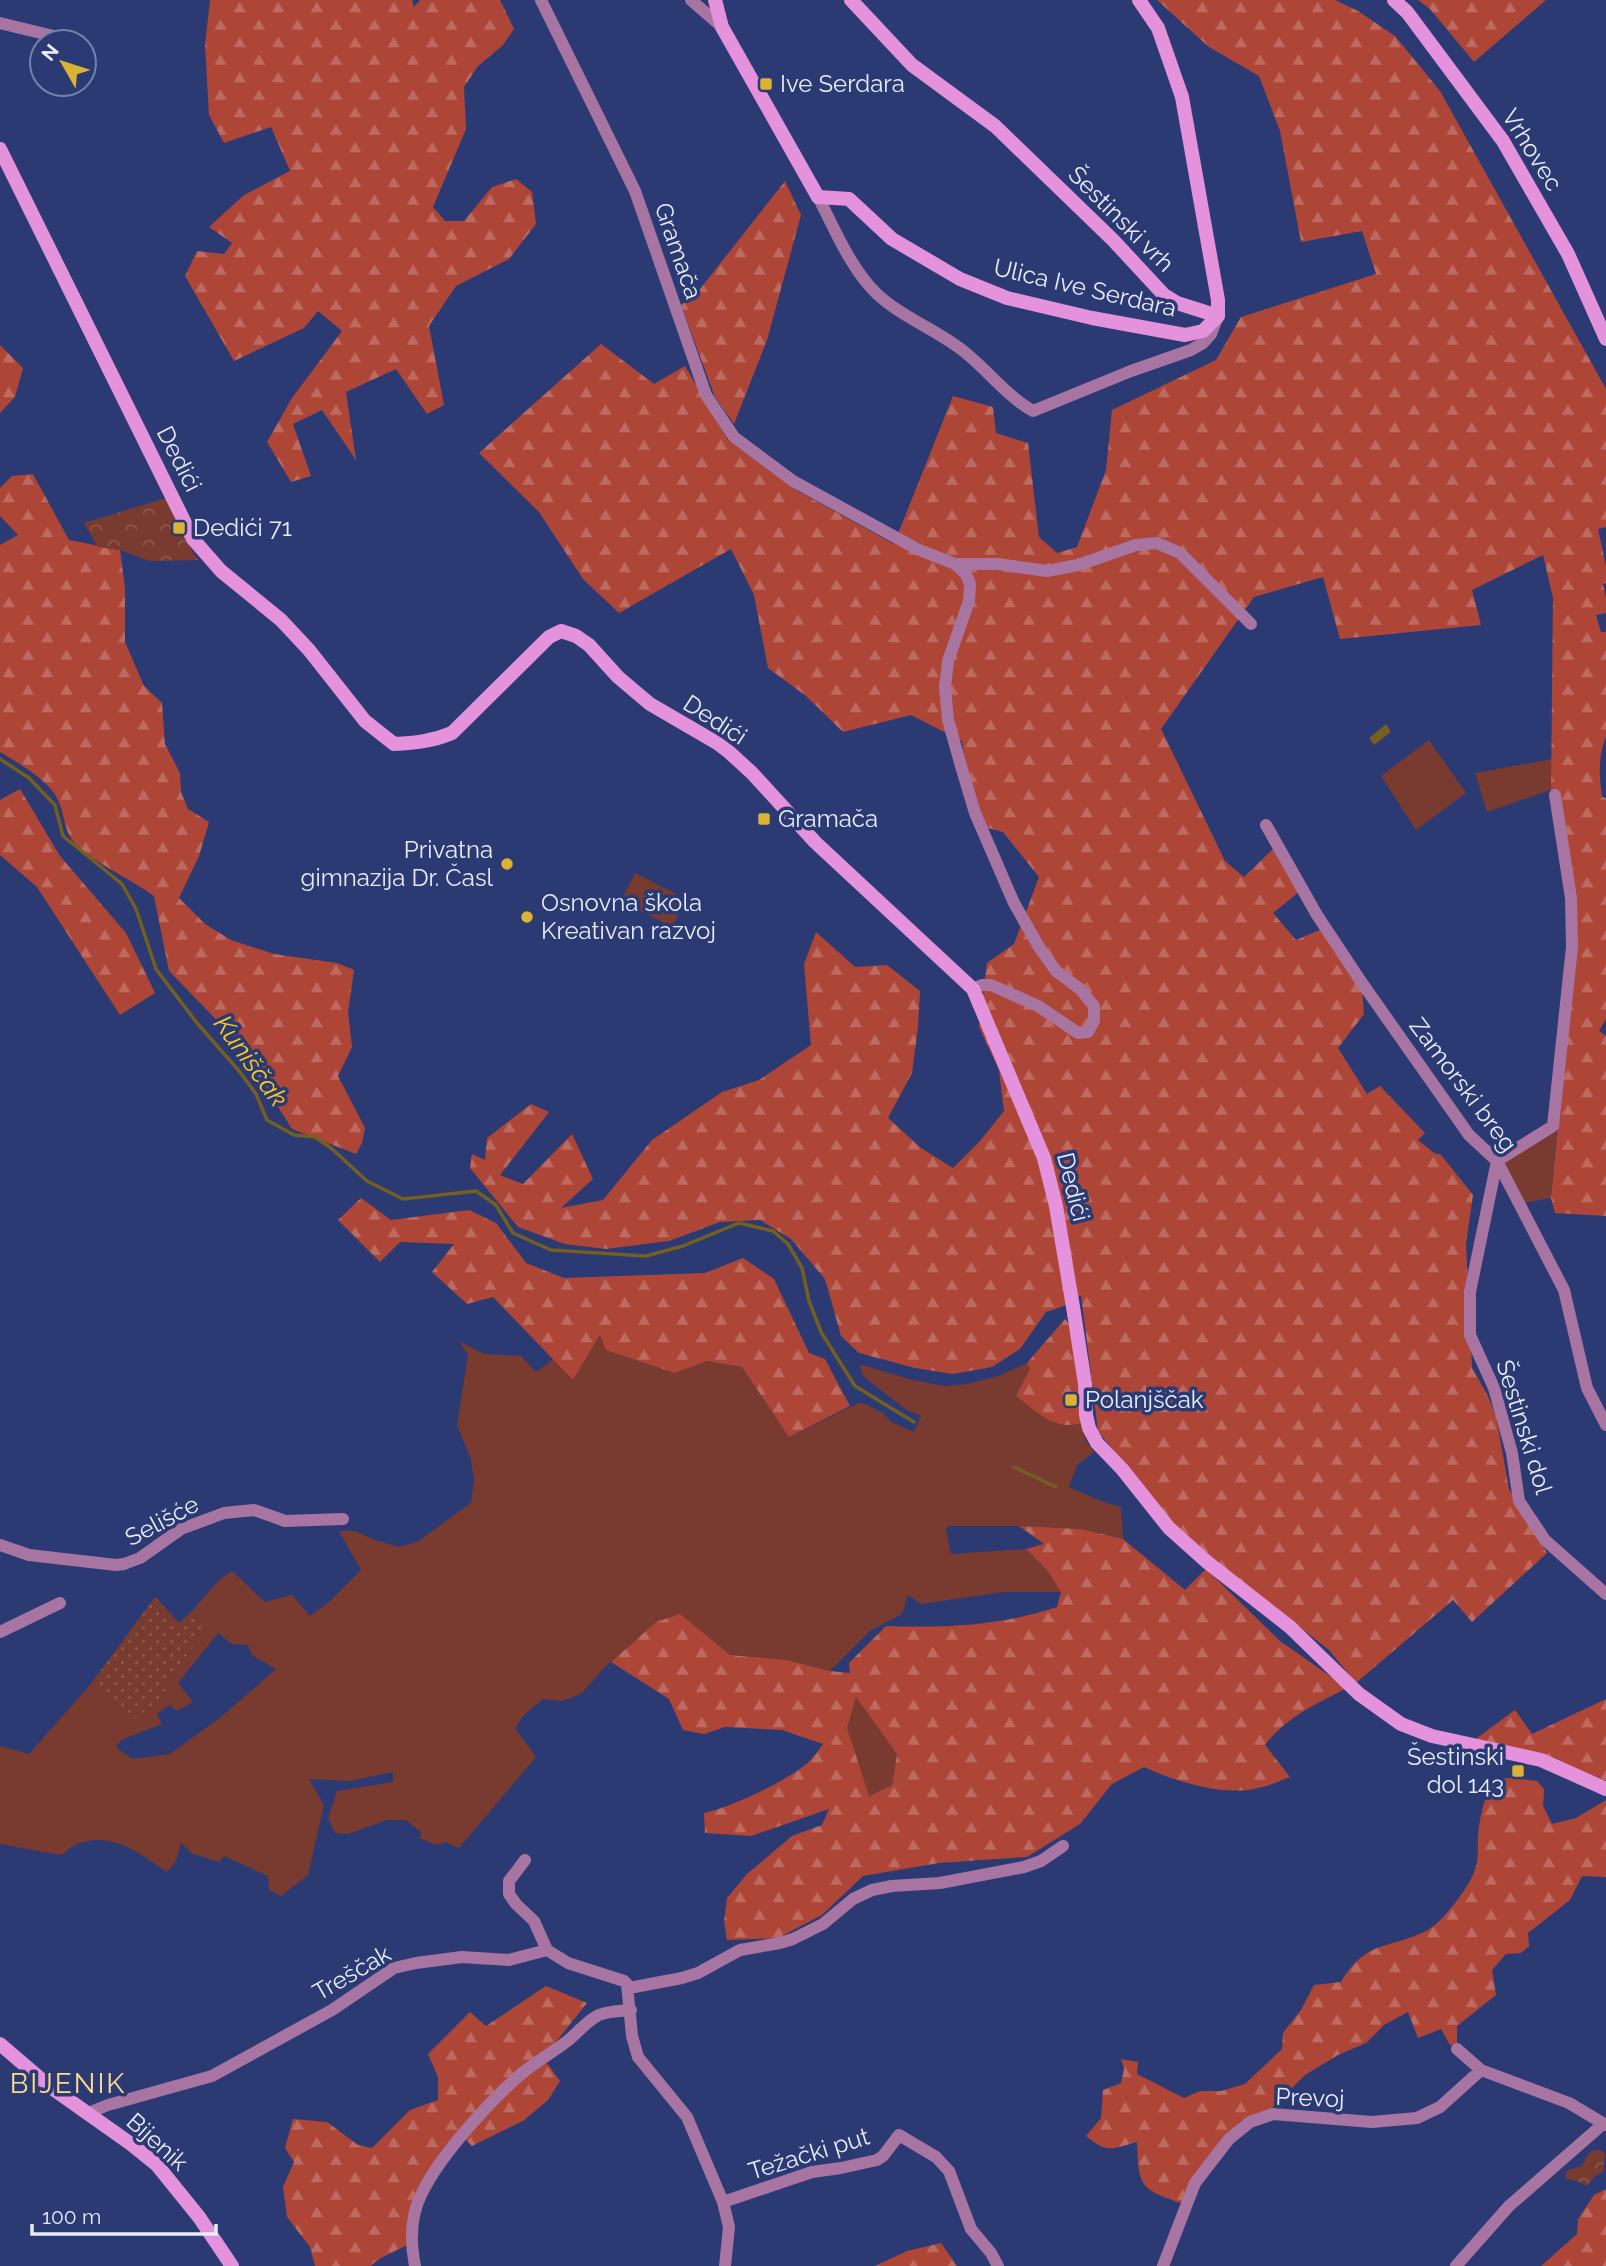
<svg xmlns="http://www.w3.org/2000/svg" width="1606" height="2266" viewBox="0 0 1606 2266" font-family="Raleway,sans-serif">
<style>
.grass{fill:#793a30;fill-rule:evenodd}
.forest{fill:url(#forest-firs);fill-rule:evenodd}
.park{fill:url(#park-crowns)}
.garden{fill:url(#garden-dots)}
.water{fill:#745f21}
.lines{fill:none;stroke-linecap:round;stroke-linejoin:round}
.stream{stroke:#745f21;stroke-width:3.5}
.street{stroke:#a875a3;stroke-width:12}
.secondary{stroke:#e392db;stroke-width:14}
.poi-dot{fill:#dbb233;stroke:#2b3a73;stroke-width:2.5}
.labels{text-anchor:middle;stroke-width:7;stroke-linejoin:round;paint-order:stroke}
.poi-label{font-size:24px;fill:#e7ecfa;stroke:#2b3a73;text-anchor:start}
.street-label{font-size:24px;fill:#e7ecfa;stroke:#2b3a73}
.water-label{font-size:26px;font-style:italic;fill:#fbca21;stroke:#2b3a73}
.quarter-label{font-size:28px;letter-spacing:2px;fill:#f9dc90;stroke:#2b3a73}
</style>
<defs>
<pattern id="forest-firs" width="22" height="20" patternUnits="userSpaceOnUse" patternTransform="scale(1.75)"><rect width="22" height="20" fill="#ae4638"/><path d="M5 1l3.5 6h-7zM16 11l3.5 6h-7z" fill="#bd6a60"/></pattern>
<pattern id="park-crowns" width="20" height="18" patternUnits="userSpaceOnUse" patternTransform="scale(1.75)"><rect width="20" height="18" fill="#793a30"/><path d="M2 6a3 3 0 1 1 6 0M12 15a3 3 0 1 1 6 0" fill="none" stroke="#8c574f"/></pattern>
<pattern id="garden-dots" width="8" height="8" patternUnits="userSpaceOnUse" patternTransform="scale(1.75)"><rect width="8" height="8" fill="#793a30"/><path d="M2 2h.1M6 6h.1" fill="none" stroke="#8c574f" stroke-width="1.8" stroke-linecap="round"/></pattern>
</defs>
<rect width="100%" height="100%" fill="#2b3a73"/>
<path class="grass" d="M1429,740L1466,793L1416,830L1381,776Z
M1553,759L1551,790L1487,812L1475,773Z
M635,873L686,899L672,927L621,901Z
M1557,1129L1551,1198L1524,1203L1503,1163Z
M601,1334L675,1373L707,1361L742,1367L789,1437L861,1402L883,1413L891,1422L914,1432L921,1416L905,1409L863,1376L860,1366L863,1365L912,1380L945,1386L967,1384L998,1376L1027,1363L1082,1423L1086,1441L1094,1452L1077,1465L1069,1487L1103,1502L1121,1507L1123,1539L1081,1529L1019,1526H948L946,1529L951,1554L1026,1549L1047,1570L1062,1592H1004L921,1604L908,1595L902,1614L871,1630L830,1671L787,1660L730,1655L710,1640L656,1622L605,1667L581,1694L562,1701L543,1699L523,1716L515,1728L536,1757L459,1848L445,1842L437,1845L419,1838L422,1833L406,1820H387L348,1834L335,1833L328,1818L337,1791L393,1782V1772L350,1781L309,1779L324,1805L308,1875L281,1896L269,1890L268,1876L224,1856L220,1862L193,1854L181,1843L176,1861L167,1872C140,1854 114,1832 80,1843C73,1845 67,1851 61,1855L0,1844V1746L29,1754L90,1685L132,1720L164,1696L170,1677L210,1626L192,1611L218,1581L232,1571L265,1602L292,1595L310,1616L330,1601L361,1570L339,1531H355L375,1540L399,1547L417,1542L471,1503L474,1480L471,1460L457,1425L468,1355L459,1341L484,1354L521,1356L536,1372L553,1359L573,1380ZM218,1633L232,1644L248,1645L252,1655L276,1669L221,1717L170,1754L132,1759L116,1747L121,1740L162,1724L157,1714L170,1705L177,1711L193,1702L178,1683Z
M856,1696L897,1754L892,1785L868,1796L847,1728Z"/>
<path class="forest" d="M210,0H412L414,7L420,0H500L514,29L503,45L478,66L464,87L466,129L433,207L445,221H464L492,187L516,179L532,192L536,224L509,259L456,286L429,326L444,405L427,414L396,369L346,392L356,460L322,410L293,424L311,476L291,482L267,442L292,398L342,331L318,311L304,328L234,361L185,276L197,251L224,254L232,243L209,227L244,195L290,171L271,127L224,143L209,115L205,45Z
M1157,0H1335L1358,11L1395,36L1440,91L1606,389V527L1598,529L1606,566V583L1603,584L1606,598V613L1596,615L1601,632H1606V737C1598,757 1599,775 1602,797L1606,798V1019L1599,1031L1606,1036V1216L1555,1213L1551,1198L1576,939L1551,790L1553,598L1543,555L1472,590L1481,625L1340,639L1323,577L1254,597L1161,729L1225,861L1244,877L1275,847L1300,891L1273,913L1296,940L1322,929L1362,989L1364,1014L1338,1048L1367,1094L1380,1086L1425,1133L1418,1140L1434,1153L1441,1155L1473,1195L1466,1243L1472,1368L1488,1396L1496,1416L1509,1489L1547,1553L1472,1622L1453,1600L1356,1683L1329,1650L1181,1534L1098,1431L1081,1295L1064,1306L1046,1312L1020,1349L992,1367L953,1374L915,1368L859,1353L841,1336L825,1279L791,1239L760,1220L720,1222L669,1241L606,1249L565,1244L518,1227L470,1168L472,1154L485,1160L487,1138L531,1104L549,1112L500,1175L523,1184L572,1134L593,1179L561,1208L603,1200L652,1140L722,1092L759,1080L811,1045L804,964L816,932L855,967L887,965L920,991L918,1027L912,1073L888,1118L921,1148L953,1168L980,1141L1004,1111L999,1070L979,1027L987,963L1014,944L1039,877L1003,832L973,824L962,741L911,715L843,732L806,696L768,668L754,595L731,549L619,613L583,579L539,512L479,453L601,344L654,384L685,366L728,440L796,490L894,544L953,396L993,407L996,433L1028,443L1039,537L1057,553L1077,547L1106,470L1112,410L1216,360L1241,317L1376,274L1362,231L1301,242L1280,131L1259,76L1209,47Z
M1418,0H1546L1474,62L1430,9Z
M785,181L801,215L767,340L734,424L715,397L681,305L697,293Z
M0,345L23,368L15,397L0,413Z
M33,474L69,540L120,550L125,588V642L144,686L162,703L165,744L180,773L181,792L188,809L209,822L199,856L179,898L205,924L231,940L274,954L337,963L354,970L348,1012L352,1047L338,1076L365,1128L362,1143L356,1154L292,1129L235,1039L169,971L154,896C131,879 90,861 73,841C64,830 64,812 58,800C50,781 17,762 0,752V545L18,535L0,516V488L12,476Z
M20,789L60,856L126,933L155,993L120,1015L37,887L0,855V800Z
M361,1198L391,1220L469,1210L496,1223L526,1263L564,1278L705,1273L743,1258L774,1279L809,1353L825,1359L850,1406L789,1437L742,1367L707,1361L675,1373L606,1350L600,1335L573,1380L493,1297L467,1304L432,1272L454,1244L400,1242L380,1262L338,1220Z
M1065,1319C1081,1334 1080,1400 1082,1423C1053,1431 1038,1412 1016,1396L1030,1369L1027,1363Z
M1019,1526L1081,1529L1123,1539L1185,1590L1206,1569L1280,1641L1347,1688C1316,1704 1286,1717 1265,1745L1290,1777C1279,1781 1269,1786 1258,1788C1225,1797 1174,1781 1144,1767L1112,1784L1080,1824L1027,1857L939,1863L863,1876L822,1915L778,1938L727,1940L724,1921L727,1898L747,1874L792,1836L822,1825L829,1809L751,1836L705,1833L704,1813C730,1808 784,1782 805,1765C812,1760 818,1751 823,1744L782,1730L725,1727L704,1734L683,1730L669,1699L611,1662L656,1622L680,1614L730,1655L787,1660L830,1671L850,1673L849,1663L886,1626C946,1628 999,1626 1057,1607L1061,1592L1047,1570L1026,1549L1044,1544ZM856,1697L897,1754L892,1785L869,1796L847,1728Z
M1606,1699V1781L1540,1754L1473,1741L1515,1710L1532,1734Z
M1509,1778L1537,1781L1544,1789L1543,1806L1552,1824L1576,1818L1606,1800V1877L1582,1876L1570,1900L1528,1933L1529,1946L1521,1953L1506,1954L1492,1970L1496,1995L1457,2026V2043L1450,2045L1441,2029L1418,2038L1408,2012L1384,2025L1366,2043L1338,2055L1305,2075L1271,2109L1241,2121L1223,2139L1181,2203C1139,2189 1139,2186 1137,2142C1111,2149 1108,2154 1086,2136L1101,2118L1103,2090L1121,2083L1124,2068L1121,2059L1138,2062L1137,2074L1184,2098L1200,2091H1221L1245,2084L1282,2049L1283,2033L1301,2010L1314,1985L1341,1982C1367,1939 1387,1950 1426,1931C1441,1924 1463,1894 1471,1879C1480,1861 1477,1856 1478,1837C1479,1818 1485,1799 1491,1780Z
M546,1986L587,2003L543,2058L560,2081L548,2100L523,2121L472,2146L459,2133L424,2177L407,2245L381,2258L370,2266H315L310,2247L287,2217L283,2187L294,2162L285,2148L293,2119L327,2122L358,2145L372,2148L410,2110L438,2100V2077L428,2054L470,2012L486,2026Z
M1606,2189V2266H1541L1577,2234L1578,2219L1594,2195Z
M941,2243L957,2266H875L907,2251Z"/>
<path class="park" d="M166,498L186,541L198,560L149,561L120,550L98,547L84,523Z
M1594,2150H1601L1605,2154L1603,2172L1594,2177L1587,2186L1577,2181L1567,2179L1565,2175L1568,2170L1582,2166L1588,2154Z"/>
<path class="garden" d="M155,1597L179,1623L192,1611L210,1626L170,1677L164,1696L132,1721L90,1685Z"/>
<path class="water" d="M1386,724L1391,732L1374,745L1369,738Z"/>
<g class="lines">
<path class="stream" d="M0,759L29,778L55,805L63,836L122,884L136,909L156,969L197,1023L240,1072L256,1094L267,1120L294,1135L315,1137L331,1148L367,1181L403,1199L476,1191L496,1205L513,1233L551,1250L646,1256L683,1246L739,1223L773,1231L788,1244L802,1268L809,1301L821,1332L855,1386L914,1422
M1014,1467L1056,1487"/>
<path class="street" d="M541,0L635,191L706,395L734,437L793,481L917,549L955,564H998L1047,571L1078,565L1136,545L1157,543L1180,553L1251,624
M691,0L722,27
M0,23L78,42
M818,197C835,229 850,268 877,294C904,319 940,331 967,354C989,372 1008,397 1033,411L1131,371L1191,350L1203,343L1211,334L1218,316
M955,564L966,574L970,584L969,601L948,661L945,687L948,720L961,766L975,813L1014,903L1039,947L1056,971L1080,989L1094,1006V1021L1088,1032L1078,1033L1038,1006L991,985H982L973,989
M1555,795L1571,898L1572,947L1553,1126L1497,1161L1470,1292V1335L1494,1388L1512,1453L1519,1501L1545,1540L1606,1594
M1266,825L1317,915L1362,983L1469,1135L1497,1161L1564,1290L1587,1388L1606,1425
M0,1545L29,1555L116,1565L124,1564L140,1558L181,1529L224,1513L254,1510L285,1521L343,1519
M0,1632L60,1603
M547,1950L568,1963L624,1981L627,1984L632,2036L638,2057L687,2117L723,2202L729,2227L725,2266
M629,1988L682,1978L698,1973L740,1950L780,1943L793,1939L823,1924L853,1899L872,1890L892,1886L940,1883L1024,1867L1041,1861L1063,1846
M1457,2049L1481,2070
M88,2113L108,2105L212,2076L332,2010L394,1968L416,1963L462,1957L509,1960L547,1950L534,1921L516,1904L509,1894V1881L525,1860
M723,2202L812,2172L841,2168L877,2160L883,2156L899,2135L936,2157L949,2171L971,2229L991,2253L998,2266
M415,2266C410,2241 410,2216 422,2193C440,2155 494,2096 526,2070C539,2060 553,2052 566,2042C577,2034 586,2021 599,2015C609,2011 620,2011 631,2010
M1163,2266L1195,2183L1229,2139L1250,2122L1273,2114L1372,2122L1417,2118L1440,2107L1481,2070L1569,2103L1606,2125
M1456,2266L1509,2206L1603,2124"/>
<path class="secondary" d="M715,0L722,27L818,197L849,199L892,239L960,279L1007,298L1092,318L1185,335L1203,331L1218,316
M851,0L912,65L995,126L1113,240L1164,295L1177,303L1218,316
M1139,0L1158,28L1182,97L1218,300V316
M1394,0L1407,12L1503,141L1568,254L1606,339
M0,149L193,539L221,571L281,620L309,650L365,721L394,744C415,743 433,741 452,733L549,637L561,631L576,636L589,645L618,677L650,704L717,743L729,752L752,773L815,842L973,989L1044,1158L1056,1206L1074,1313L1085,1384L1086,1415L1089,1428L1097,1443L1122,1469L1169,1528L1207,1562L1290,1627L1359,1694L1401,1724L1432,1736L1541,1760L1606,1789
M0,2044L49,2086L131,2144L157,2165L199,2217L232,2266"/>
</g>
<g class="poi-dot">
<rect x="759" y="77" width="14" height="14" rx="3.5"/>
<rect x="172" y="521" width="14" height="14" rx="3.5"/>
<rect x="757" y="812" width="14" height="14" rx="3.5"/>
<circle cx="507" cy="864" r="7"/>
<circle cx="527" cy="917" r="7"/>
<rect x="1064" y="1393" width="14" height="14" rx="3.5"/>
<rect x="1511" y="1764" width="14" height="14" rx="3.5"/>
</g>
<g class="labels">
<g class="poi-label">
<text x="780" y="92">Ive Serdara</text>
<text x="193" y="536">Dedići 71</text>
<text x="778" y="827">Gramača</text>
<text x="493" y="858" text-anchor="end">Privatna<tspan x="493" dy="28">gimnazija Dr. Časl</tspan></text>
<text x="541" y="911">Osnovna škola<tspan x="541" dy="28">Kreativan razvoj</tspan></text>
<text x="1085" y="1408">Polanjščak</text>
<text x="1504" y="1765" text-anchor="end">Šestinski<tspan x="1504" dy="28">dol 143</tspan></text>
</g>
<g class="street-label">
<text transform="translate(1532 150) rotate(58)" y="8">Vrhovec</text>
<text transform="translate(1121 219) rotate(45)" y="8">Šestinski vrh</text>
<text transform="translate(678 251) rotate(71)" y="8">Gramača</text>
<text transform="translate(1085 288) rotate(13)" y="8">Ulica Ive Serdara</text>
<text transform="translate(179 459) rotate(63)" y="8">Dedići</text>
<text transform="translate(715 720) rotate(33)" y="8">Dedići</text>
<text transform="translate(1463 1085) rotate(53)" y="8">Zamorski breg</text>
<text transform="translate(1073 1187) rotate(76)" y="8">Dedići</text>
<text transform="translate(1524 1427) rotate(73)" y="8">Šestinski dol</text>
<text transform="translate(162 1521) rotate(-28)" y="8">Selišće</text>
<text transform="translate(352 1973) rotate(-30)" y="8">Treščak</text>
<text transform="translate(1310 2098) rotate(2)" y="8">Prevoj</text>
<text transform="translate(157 2142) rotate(42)" y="8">Bijenik</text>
<text transform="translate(809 2154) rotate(-17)" y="8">Težački put</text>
</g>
<g class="water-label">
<text transform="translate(251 1061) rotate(54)" y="9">Kuniščak</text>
</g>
<g class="quarter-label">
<text x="68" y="2093">BIJENIK</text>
</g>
</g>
<g transform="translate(63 63) rotate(309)"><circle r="33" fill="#2b3a73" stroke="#7681a9" stroke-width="2"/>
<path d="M0-5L12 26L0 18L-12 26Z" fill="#dbb233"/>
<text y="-10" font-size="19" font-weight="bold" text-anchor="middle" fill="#e7ecfa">N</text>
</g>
<path d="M32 2224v10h184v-10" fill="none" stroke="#e7ecfa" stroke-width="3.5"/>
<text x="42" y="2224" font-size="21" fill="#e7ecfa" stroke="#2b3a73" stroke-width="5" paint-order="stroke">100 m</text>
</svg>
